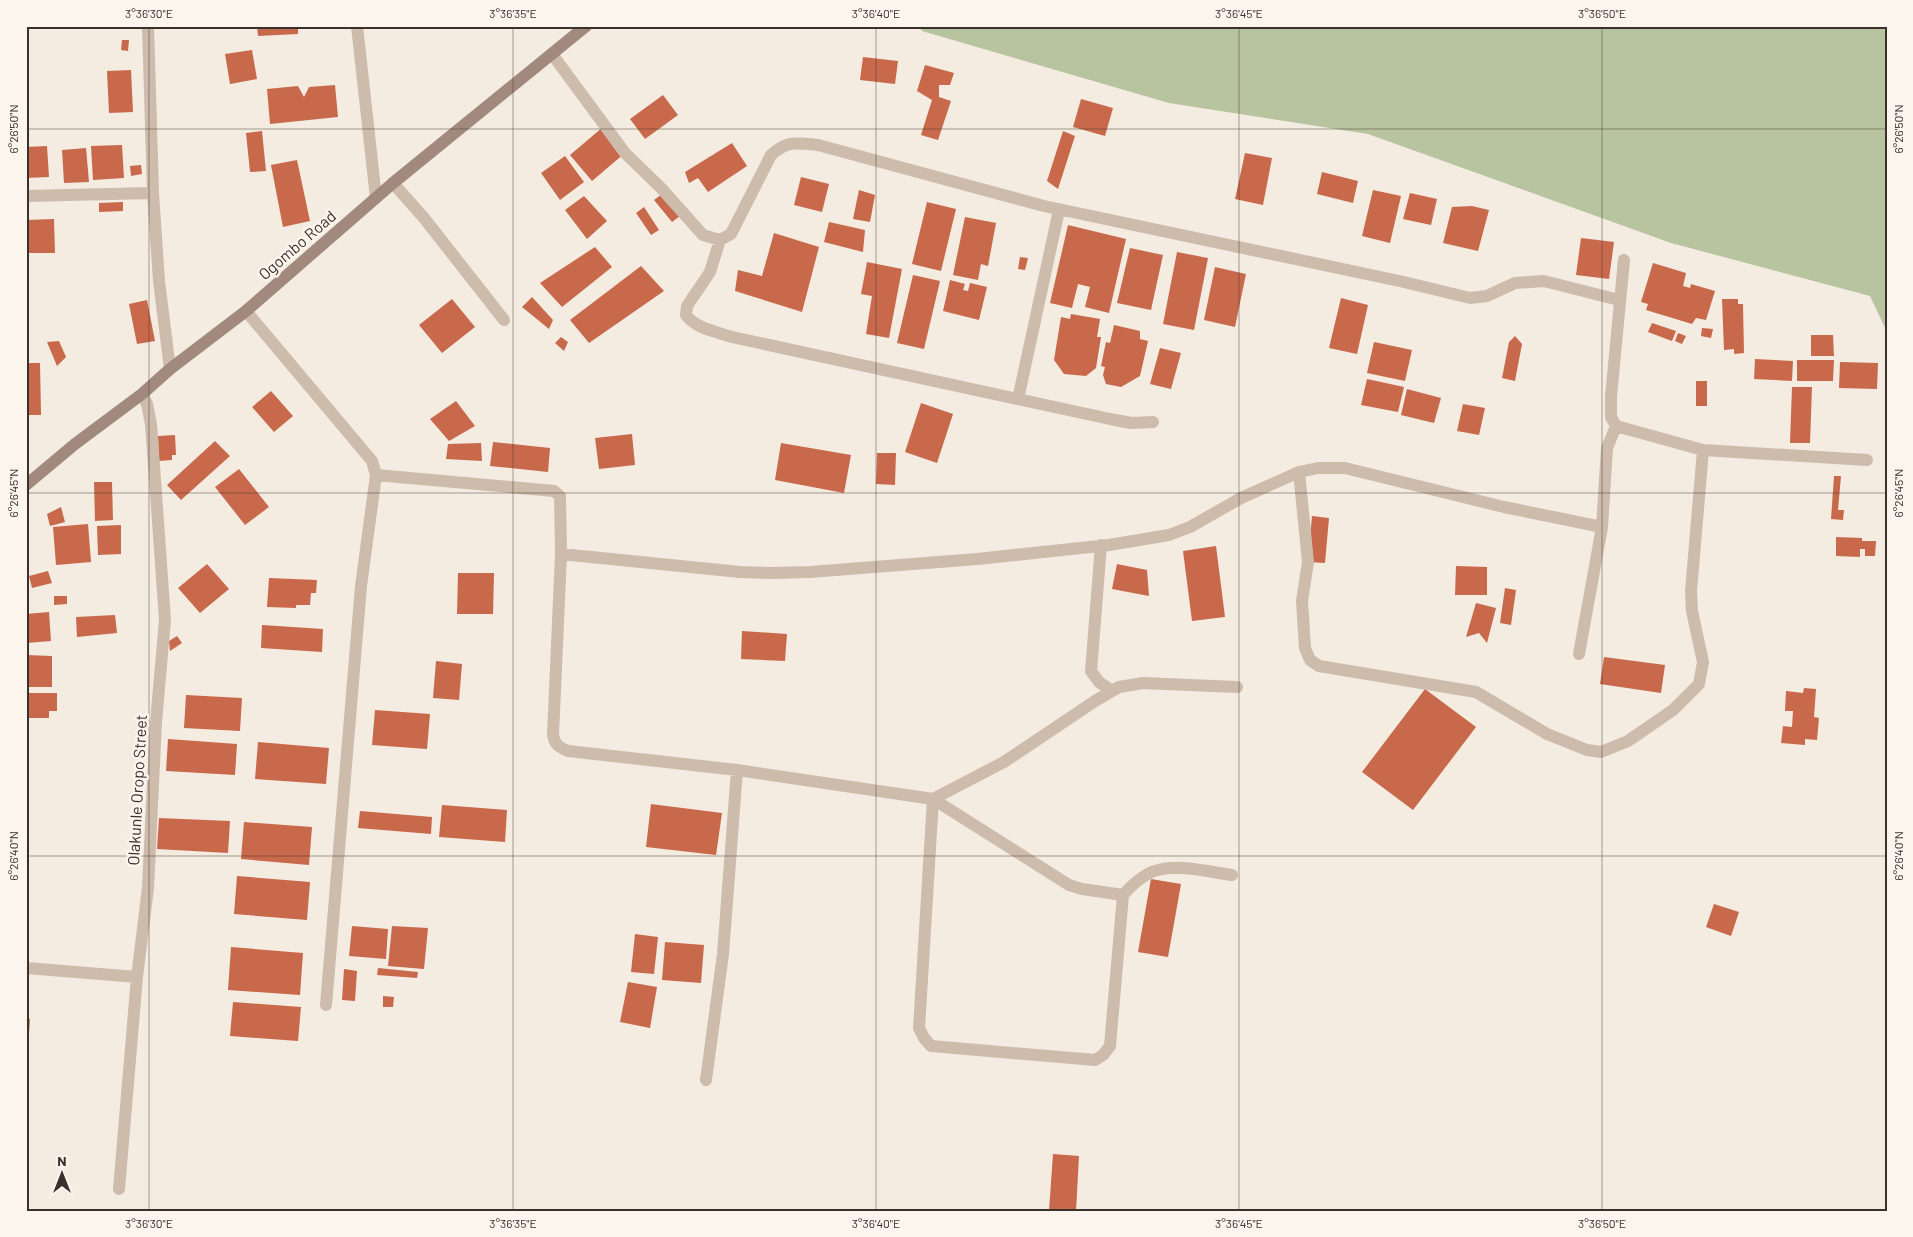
<svg xmlns="http://www.w3.org/2000/svg" width="1913" height="1237" viewBox="0 0 1913 1237" font-family="Barlow,sans-serif">
<style>
.green{fill:#b8c4a0}
.building{fill:#c8694b}
.lines{fill:none;stroke-linecap:round;stroke-linejoin:round}
.street{stroke:#cdbbac;stroke-width:12}
.secondary{stroke:#a18a7d;stroke-width:12}
.ticks{fill:none;stroke:#3b302b;stroke-width:1;stroke-opacity:0.45}
.labels{text-anchor:middle;stroke-width:5;stroke-linejoin:round;paint-order:stroke}
.street-label{font-size:16px;fill:#3b302b;stroke:#fbf5ee}
.neatline{fill:none;stroke:#3b302b;stroke-width:2}
.ticks-label{font-size:12px;text-anchor:middle;fill:#3b302b}
</style>
<rect width="100%" height="100%" fill="#f4ebe1"/>
<path class="green" d="M919,26H1881L1887,32V332L1870,296L1671,243L1368,134L1169,103L922,31Z"/>
<path class="building" d="M257,26H298V34L258,36Z
M122,40H129L128,51L121,50Z
M252,50L257,79L230,84L225,54Z
M863,57L898,61L895,84L860,80Z
M925,65L954,73L950,85H939V97L951,101L938,140L921,135L932,100L917,91Z
M131,70L133,112L109,113L107,71Z
M335,85L338,117L270,124L267,89L298,86L304,97L309,87Z
M663,95L678,115L645,139L630,119Z
M1081,99L1113,108L1105,136L1073,127Z
M603,127L625,153L592,181L570,155Z
M262,131L266,171L250,172L246,133Z
M1063,131L1075,136L1058,189L1047,181Z
M732,143L747,166L708,192L698,178L689,183L685,172Z
M122,145L124,178L93,180L91,146Z
M47,146L49,177L26,178V147Z
M86,148L89,182L64,183L62,150Z
M1245,153L1272,158L1263,205L1235,199Z
M565,156L584,182L560,200L541,173Z
M297,160L310,221L283,227L271,165Z
M141,165L142,174L131,176L130,166Z
M1322,172L1358,181L1353,203L1317,194Z
M801,177L829,184L822,212L794,205Z
M859,190L875,195L870,222L853,219Z
M1373,190L1401,196L1390,243L1362,236Z
M1410,193L1437,199L1431,225L1403,219Z
M662,194L680,216L672,222L654,200Z
M584,196L607,221L587,239L565,210Z
M123,202V211L99,212V203Z
M927,202L956,209L941,271L912,264Z
M1472,206L1489,210L1478,251L1443,243L1452,207Z
M644,207L659,230L651,235L636,213Z
M965,217L996,223L988,266L981,264L978,280L953,275Z
M54,219L55,253H26V220Z
M829,222L865,230L863,252L824,242Z
M1068,225L1126,239L1109,313L1085,307L1090,287L1078,284L1072,308L1050,303Z
M774,233L819,247L802,312L735,291L738,270L762,276Z
M1581,238L1614,242L1609,279L1576,275Z
M595,247L612,267L562,307L540,283Z
M1130,248L1163,255L1151,310L1117,303Z
M1177,252L1208,258L1194,330L1163,324Z
M1020,257L1028,258L1025,270L1018,269Z
M867,262L902,269L889,338L866,334L872,296L861,294Z
M1653,263L1686,273L1683,286L1690,288L1691,284L1715,291L1706,320L1696,318L1692,324L1646,310L1648,304L1641,302Z
M641,266L664,291L589,343L570,320Z
M1215,267L1246,274L1235,327L1204,320Z
M913,275L940,281L924,349L897,343Z
M950,280L965,284L963,290L968,291L970,283L987,287L979,320L943,311Z
M532,297L553,320L549,329L522,307Z
M1341,298L1368,305L1357,354L1329,348Z
M452,299L475,327L442,353L419,325Z
M1722,299H1738V304H1743L1744,353L1734,354V349L1724,350Z
M147,300L155,341L137,344L129,304Z
M1071,314L1100,319L1097,337H1101L1096,368L1086,376L1064,374L1054,360L1061,317L1070,319Z
M1652,323L1676,331L1672,341L1648,332Z
M1114,325L1140,331V339L1148,341L1140,376L1121,387L1106,384L1103,375L1105,367L1101,366L1106,342L1110,343Z
M1702,328L1713,329L1711,338L1701,336Z
M1678,333L1686,336L1682,344L1675,341Z
M1811,335H1833L1834,356H1811Z
M1515,336L1522,344L1515,381L1502,378L1509,342Z
M561,337L568,342L564,351L555,343Z
M59,341L66,357L57,366L47,342Z
M1374,342L1412,350L1405,381L1367,373Z
M1160,348L1181,353L1171,389L1150,384Z
M1755,359L1793,361L1792,381L1754,379Z
M1797,360H1834L1833,381H1797Z
M1840,362L1878,363L1877,389L1839,388Z
M26,363H40L41,415H26Z
M1367,379L1404,387L1398,412L1361,405Z
M1696,381H1707V406H1696Z
M1792,387H1812L1810,443H1790Z
M1407,389L1441,398L1434,423L1401,415Z
M271,391L293,416L274,432L252,407Z
M456,401L475,426L449,441L430,419Z
M921,403L953,414L937,463L905,452Z
M1463,404L1485,408L1479,435L1457,431Z
M632,434L635,465L599,469L595,438Z
M175,435L176,455H172V460L159,461L158,436Z
M215,441L230,456L181,500L167,485Z
M493,442L550,448L548,472L490,466Z
M481,443L482,461L446,459L448,444Z
M781,443L851,455L844,493L775,480Z
M877,453H896L895,485L876,484Z
M239,469L269,507L245,525L215,487Z
M1834,476H1841L1838,510H1844L1843,520L1831,519Z
M94,482H112L113,520L95,521Z
M61,507L65,522L50,526L47,514Z
M1312,516L1329,518L1325,563L1308,562Z
M88,524L91,562L56,565L53,527Z
M121,525V554L98,555L97,526Z
M1836,537L1862,538V541H1876L1875,556H1865V549H1860V557L1836,556Z
M1216,546L1225,617L1192,621L1183,551Z
M207,564L229,589L200,613L178,588Z
M1117,564L1147,570L1149,596L1112,589Z
M1456,566L1487,567V595H1455Z
M48,571L52,583L32,588L29,576Z
M458,573H494L493,614H457Z
M269,578L317,580L316,593H311L310,605H296V608L267,607Z
M1505,588L1516,590L1511,625L1500,623Z
M54,596H67V604L54,605Z
M1476,603L1496,608L1487,643L1479,633L1466,637Z
M49,612L51,641L26,643V614Z
M115,615L117,633L77,637L76,617Z
M262,625L323,629L322,652L261,648Z
M742,631L787,634L785,661L741,659Z
M177,636L182,643L170,651L169,641Z
M26,655L52,656V687H26Z
M1604,657L1665,665L1661,693L1600,684Z
M436,661L462,664L459,700L433,698Z
M1804,688L1816,689L1814,717L1819,718L1817,740L1805,739V745L1781,743L1783,726L1792,727L1793,711H1785L1786,691L1803,693Z
M1425,689L1476,727L1413,810L1362,772Z
M26,693H57V711H49V718H26Z
M186,695L242,698L240,731L184,728Z
M375,710L430,714L427,749L372,745Z
M168,739L237,744L235,775L166,771Z
M258,742L329,748L326,784L255,779Z
M651,804L722,813L716,855L646,847Z
M442,805L507,810L505,842L439,837Z
M360,811L432,817L431,834L358,828Z
M159,818L230,821L228,853L157,849Z
M244,822L312,827L309,865L241,859Z
M237,876L310,882L307,920L234,914Z
M1151,879L1181,884L1168,957L1138,952Z
M1714,904L1739,912L1731,936L1706,927Z
M352,926L388,929L386,959L349,956Z
M392,926L428,928L424,969L388,966Z
M635,934L658,937L654,974L631,972Z
M665,942L704,945L701,983L662,980Z
M231,947L303,953L300,995L228,990Z
M378,968L418,972L417,978L377,975Z
M344,969L357,971L355,1001L342,1000Z
M628,982L657,987L650,1028L620,1022Z
M383,996L394,997L393,1007H383Z
M233,1002L301,1007L298,1041L230,1036Z
M26,1018L30,1019L28,1050H26Z
M1053,1154L1079,1156L1076,1211H1049Z"/>
<g class="lines">
<path class="street" d="M148,26L153,193
M357,26L376,198
M552,54L625,153L661,188L703,235L720,240L731,234L771,155C788,140 797,143 818,145L1044,206L1404,282L1470,298L1487,296L1515,283L1544,281L1619,300
M393,183L424,218L504,320
M26,196L153,193L159,281L170,369
M720,240L710,272L687,306L686,315C695,328 717,332 732,337L1110,419L1131,423L1153,422
M1624,260L1611,396V417L1616,426L1703,450L1867,460
M246,311L372,461L376,475L361,586L326,1005
M1018,399L1059,210
M1299,472L1308,562L1302,601L1305,648L1310,660L1319,666L1476,692L1547,734L1587,750L1601,752L1628,741L1673,710L1699,684L1703,662L1692,611L1691,591L1703,450
M376,475L554,491L560,496L561,554L553,735C555,745 559,747 568,751L737,770L933,799L1069,885L1082,889L1123,895
M1101,545L1091,671L1099,682L1112,691
M561,554L740,572L773,573L810,572L977,559L1109,545L1169,535L1190,527L1241,498L1299,472L1318,468H1345L1504,507L1602,527
M1579,654L1602,527L1607,448L1616,426
M933,799L919,1028L924,1038L931,1046L1095,1060L1103,1055L1110,1046L1123,895C1132,885 1144,873 1158,870C1181,864 1209,872 1232,875
M933,799L1004,762L1095,701L1119,687L1143,683L1237,687
M26,968L137,977
M706,1080L723,954L737,770
M119,1189L137,977L148,888L156,722L165,620L151,424L147,404L142,394"/>
<path class="secondary" d="M26,485L75,444L142,394L170,369L246,311L393,183L586,26"/>
</g>
<path class="ticks" d="M149,26V1211M513,26V1211M876,26V1211M1239,26V1211M1602,26V1211M26,129H1887M26,493H1887M26,856H1887"/>
<g class="labels">
<g class="street-label">
<text transform="translate(297 245) rotate(-41)" y="6">Ogombo Road</text>
<text transform="translate(137 790) rotate(-87)" y="6">Olakunle Oropo Street</text>
</g>
</g>
<rect width="1913" height="1237" fill="none" stroke="#fbf5ee" stroke-width="55"/>
<g transform="translate(62 1174)" stroke="#fbf5ee" stroke-width="4" paint-order="stroke">
<path d="M0-4L9 19L0 12L-9 19Z" fill="#3b302b"/>
<text y="-8" font-size="14" font-weight="bold" text-anchor="middle" fill="#3b302b">N</text>
</g>
<rect x="28" y="28" width="1858" height="1182" class="neatline"/>
<g class="ticks-label">
<text x="149" y="18">3°36'30"E</text>
<text x="513" y="18">3°36'35"E</text>
<text x="876" y="18">3°36'40"E</text>
<text x="1239" y="18">3°36'45"E</text>
<text x="1602" y="18">3°36'50"E</text>
<text transform="translate(14 129) rotate(-90)" y="4">6°26'50"N</text>
<text transform="translate(1899 129) rotate(-90)" y="4">6°26'50"N</text>
<text transform="translate(14 493) rotate(-90)" y="4">6°26'45"N</text>
<text transform="translate(1899 493) rotate(-90)" y="4">6°26'45"N</text>
<text transform="translate(14 856) rotate(-90)" y="4">6°26'40"N</text>
<text transform="translate(1899 856) rotate(-90)" y="4">6°26'40"N</text>
<text x="149" y="1228">3°36'30"E</text>
<text x="513" y="1228">3°36'35"E</text>
<text x="876" y="1228">3°36'40"E</text>
<text x="1239" y="1228">3°36'45"E</text>
<text x="1602" y="1228">3°36'50"E</text>
</g>
</svg>
